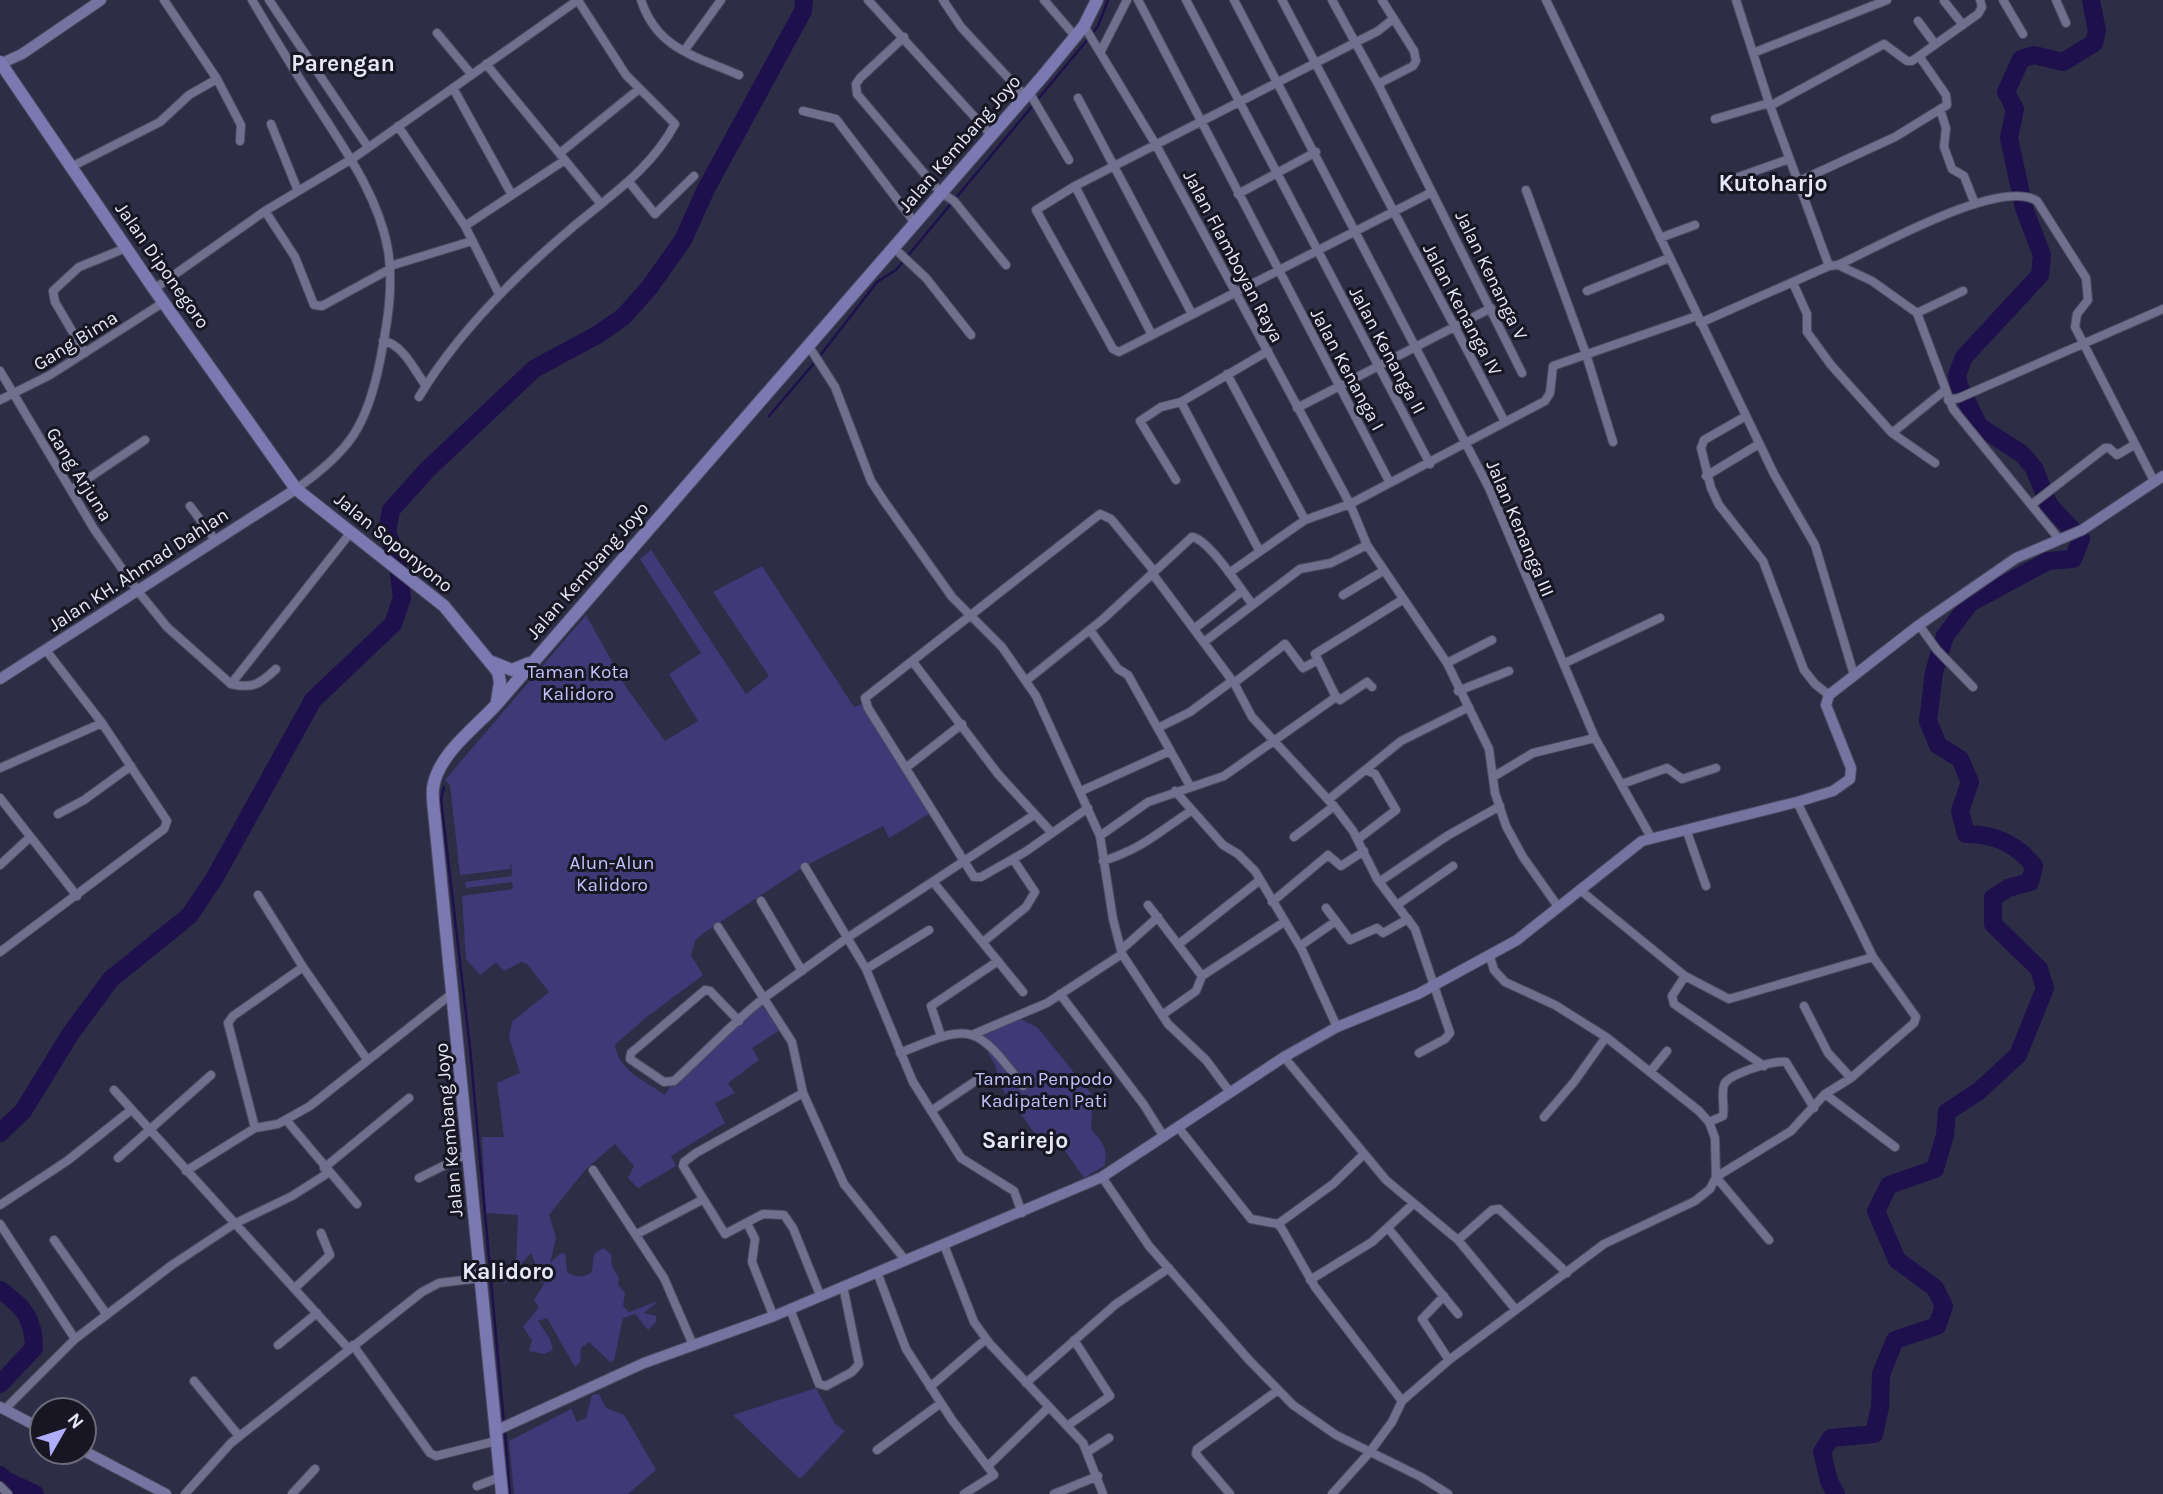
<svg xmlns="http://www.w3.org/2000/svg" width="2163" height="1494" viewBox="0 0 2163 1494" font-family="Karla,sans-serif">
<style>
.green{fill:#3f3978}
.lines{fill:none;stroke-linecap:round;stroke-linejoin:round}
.stream{stroke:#1d104d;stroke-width:2.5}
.river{stroke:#1d104d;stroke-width:18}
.street-casing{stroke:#4c4b61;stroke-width:10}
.secondary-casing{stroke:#4c4b61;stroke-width:12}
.primary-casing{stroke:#4c4b61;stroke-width:14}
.street{stroke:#70708e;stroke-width:8}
.secondary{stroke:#7574a0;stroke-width:10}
.primary{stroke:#7b79b1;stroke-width:12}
.labels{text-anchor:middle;stroke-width:6;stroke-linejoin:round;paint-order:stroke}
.street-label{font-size:19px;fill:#e6e7f8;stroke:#171622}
.park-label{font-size:19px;fill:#c2c2fc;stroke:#171622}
.quarter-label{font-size:23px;font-weight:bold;fill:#e6e7f8;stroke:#171622}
</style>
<rect width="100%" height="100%" fill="#2d2d46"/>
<path class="green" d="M651,550L746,694L769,676L713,592L762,566L854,707L865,703L932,812L889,838L883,826L805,866L702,934L695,941L691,955L703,975L644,1019L615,1045C618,1070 645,1081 665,1095L674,1081L759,1002L780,1030L752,1048L759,1060L728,1083L735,1093L715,1103L725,1123L671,1156L676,1166L638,1188L628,1178L634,1166L615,1144L586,1169L549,1215L556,1237L550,1263L560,1254L565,1253L567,1272C577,1278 583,1278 592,1272L594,1254L603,1248L611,1254L612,1266L619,1278L618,1285L625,1293L623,1306L629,1312L658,1301L644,1313L656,1316V1322L648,1330L635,1314L623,1318L614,1360L610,1362L589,1342L581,1348L580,1362L575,1367L547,1318L538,1321L550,1339L553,1350L544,1354L529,1351L532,1340L523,1327L539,1307L534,1300L544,1284L531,1253L504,1284L500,1278V1267L516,1265L518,1215L486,1213L482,1137H504L497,1083L520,1073L509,1037L512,1022L549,992L527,964L521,962L504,971L496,962L480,975L466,959L462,896L513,889L512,882L466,888L465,882L512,876L511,861L510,869L460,875L450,785L445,780L586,615L626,687L665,741L698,721L669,674L701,653L640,559Z
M1019,1018L1038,1028L1093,1096L1091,1129C1102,1141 1109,1150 1104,1166L1084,1178L1056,1138L1039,1139L999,1085L996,1067L979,1036Z
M816,1388L835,1424L845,1431L800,1479L733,1415Z
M599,1394L606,1408L624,1415L628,1421L656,1470L628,1494H514L509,1441L571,1409L577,1422L586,1418L592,1395Z"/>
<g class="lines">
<path class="stream" d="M819,357L877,282L896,270L1088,39L1098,26L1108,0
M769,416L815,362
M444,787L441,799L470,1048L504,1424
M505,1431L510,1494"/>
<path class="river" d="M0,1133L23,1111L71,1033L111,979L189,916L214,879L313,700L393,624L402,598L397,559L387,532L391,510L428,469L534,369L597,335L623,317L649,288L683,240L706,189L803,11L804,0
M0,1290C23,1306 34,1319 34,1348L0,1384
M0,1475L5,1480L35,1494
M1836,1494L1829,1481L1822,1452L1831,1438L1874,1434L1880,1407L1881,1374L1895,1340L1937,1326L1944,1306L1935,1288L1897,1260L1876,1211L1889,1185L1935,1169L1945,1135L1947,1112L1979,1091L2018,1055L2045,988L2039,969L1993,924V898L2008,888L2030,882L2034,866C2016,843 1994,834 1966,834L1960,811L1970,782L1960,759L1938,745L1928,721L1934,672L1945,636L1970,603L2048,561L2073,559L2081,539L2049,505L2034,468L2022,454L1979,426L1959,386L1957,375L1964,357L2040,275L2042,255L2024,208L2009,138L2015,109L2006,92L2021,59L2034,55L2063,62L2094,43L2097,31L2091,0"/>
<g class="street-casing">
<path id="street" d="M164,0L217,79L241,125L240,141
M252,0C271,32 290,64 310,95C340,143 378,193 388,250C394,287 387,325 380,361C367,426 350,451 296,489
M269,0L368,147
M641,0C657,49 695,56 739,75
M868,0L991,135
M943,0L961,27L1025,96
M1044,0L1075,36
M1138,0L1390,483
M1186,0L1430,464
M1234,0L1489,488L1595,738L1652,839
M1282,0L1505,422
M1332,0L1378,84L1522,373
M1546,0L1774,474L1815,545L1854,675
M1736,0L1769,103L1829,266
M2003,0L2023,34
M2056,0L2066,23
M1944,1L1963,25
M1393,19L1378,31L1075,186L1036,210L1113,349L1119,352L1432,192
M1918,21L1935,44
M1084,26L1156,145L1350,504L1367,545L1447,663L1489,749L1495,793L1506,826L1523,857L1559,908
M437,33L472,75
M904,37L860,78L856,84L857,94L940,192L954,201L1006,265
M684,51L721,0
M1101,51L1127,0
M1753,53L1887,0
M486,64L601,204
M1378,84L1413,66L1416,61L1414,51L1382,0
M453,88L512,195
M1029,92L1069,160
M1078,98L1192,314
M1770,106L1884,44L1907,61H1912L1978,14L1982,7L1980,0
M1940,109L1946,128L1944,147L1952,169L1964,176L1975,204
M803,111L836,119L915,223
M1715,119L1769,103
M271,124L298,191
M398,126L465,226L499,294
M560,153L639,89
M71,167L160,122L189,95L217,79
M629,182L655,214L694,176
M1724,182L1789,159
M1797,182L1895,137L1947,105L1946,95L1919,56
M1075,186L1152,335
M1526,190L1586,354L1613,442
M1238,194L1316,152
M265,211L295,257L314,305L322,306L390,269
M465,226L565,160
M1660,238L1695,225
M894,248L926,278L971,335
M1838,265C1878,247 2000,177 2037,201L2086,278L2088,300L2077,314L2075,327L2154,481
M390,266L472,241
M1793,283L1807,314V332L1831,365L1892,433L1944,391
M154,289L265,211L355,157L578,0
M1587,291L1669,258
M1917,313L1963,291
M1700,323L1829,266L1838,265L1872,281L1917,313L1953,409L2059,539
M383,341C402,343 415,371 426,386
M808,345L835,387L871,481L884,501L952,597L1002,647L1036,696L1100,836L1113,919L1122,954L1168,1024L1206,1060L1229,1091
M85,353L55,302L53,291L79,267L126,248
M0,371L94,529L137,590L167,627L231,684L351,532
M1227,374L1305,520L1350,504L1545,401L1550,393L1553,366L1697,316
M419,397C457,333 517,274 574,226C611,195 651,169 675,124L626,75L579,2
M0,400L50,375L164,302
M1948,400L1959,398L2163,309
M1297,408L1491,308
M1746,416L1704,440L1701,448L1711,488L1719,505L1763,561L1804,670L1815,684L1829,695
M1892,433L1935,463
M1706,476L1759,444
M1176,480L1140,421L1161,407L1181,402
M71,490L145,440
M2031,505L2105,448H2109L2117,455L2134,445
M190,506L215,540
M1259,550L1181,402L1268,351
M1152,573L1234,683L1252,717L1334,806L1353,831L1377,879L1415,929L1450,1033L1445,1039L1419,1053
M1229,573L1305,520
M1343,595L1383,571
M1919,625L1937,650L1973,687
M1194,629L1242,591
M1090,630L1118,669L1128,675L1190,786
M1204,642L1300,569L1331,563L1367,545
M913,662L998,774L1052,833
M1447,663L1492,640
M1565,663L1660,618
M1027,680L1102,620L1192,537C1209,539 1241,590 1253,605
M1234,683L1285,644L1303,668L1316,661
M231,684C253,689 260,684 276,669
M1458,691L1509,671
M1336,696L1340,700L1367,682L1372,687
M1158,728L1190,712L1232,681
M907,767L962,724
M0,768L102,723
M1493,777L1533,753L1595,738
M1622,784L1667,768L1682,779L1716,768
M1081,791L1170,751
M1175,791L1223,845L1238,854L1255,871L1302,950L1337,1027
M0,798L77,896
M1328,800L1401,741L1469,707
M1088,808L1025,852L981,877H974L868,708L865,698L1100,514L1111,519L1154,571
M58,814L84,800L131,766
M1686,829L1706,886
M1100,836L1148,802L1224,776L1336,697L1315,654L1402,600
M1294,837L1334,806
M1358,839L1396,810L1375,774L1366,770
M1103,861C1144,848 1158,832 1191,811
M0,865L29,838
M805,867L866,969L913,1082L961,1158L1014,1191L1022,1213
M1379,882L1447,836L1500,806
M934,883L1023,992
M1580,890L1685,976L1729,999L1873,957
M258,895L303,967
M761,901L802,971
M1272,902L1328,855L1341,866L1364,851
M1148,905L1202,976L1284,922
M1397,905L1453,866
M1326,908L1350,940L1377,928L1383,933L1408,919
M718,927L792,1042L803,1093L844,1184L906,1261
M983,942L1026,907L1035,892L1013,859
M1179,944L1260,880
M1300,946L1336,921
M1121,950L1158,917
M0,952L164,829L167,821L102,723L45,649
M866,969L929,930
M1685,976L1672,996L1674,1004L1764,1066
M1060,994L1144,1105L1164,1137
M1804,1006L1828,1053L1851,1078
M1162,1015L1196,991L1202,976
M739,1021L710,991L705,990L631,1053L630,1059L664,1082L674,1081C704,1054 732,1023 764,998L847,938L1034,815
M974,1034L1047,1003L1122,954
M941,1036L931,1006L998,961
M900,1053C972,1023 975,1023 1023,1086
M1284,1057L1386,1180L1458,1240L1516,1310
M1650,1072L1667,1051
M114,1090L349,1349
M803,1093L696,1153L684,1162L683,1166L725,1234L763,1214L784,1215L793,1228L820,1295
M1825,1094L1895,1147
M931,1111L983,1076
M1544,1117L1574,1082L1606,1037
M287,1121L357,1204
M1709,1122L1723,1116C1725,1106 1720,1092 1725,1083C1732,1073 1775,1060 1786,1062L1814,1108
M1178,1127L1251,1219L1278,1224L1282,1229L1315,1287L1402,1401
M255,1128L228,1023L233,1016L303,967L366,1058
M118,1158L211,1075
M324,1168L409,1098
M593,1170L664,1278L693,1345
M186,1171L255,1128L278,1124L310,1106L454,992
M1102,1177L1149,1246L1249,1360L1293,1405L1336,1435L1421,1477L1448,1494
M419,1178L469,1153
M0,1205L67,1161L131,1110
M747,1223L755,1239L752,1262L773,1315
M0,1224L75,1339
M1278,1224L1333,1184L1363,1155
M1388,1228L1458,1314
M637,1234L702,1200
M54,1240L107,1315
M1458,1240L1492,1210L1499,1209L1567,1273
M1769,1240L1716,1177L1791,1131L1825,1094L1851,1078L1914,1023L1916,1017L1873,957L1797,802
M944,1245L974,1322L990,1344L1083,1443L1103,1494
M877,1272L906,1349L952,1420L994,1475L964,1494
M1310,1280L1372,1242L1413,1204
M295,1288L330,1255L321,1233
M1444,1296L1422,1319L1449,1360
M790,1309L819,1384L826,1386L852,1372L859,1364L843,1286
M278,1345L317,1313
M353,1345L430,1453L436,1456L496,1441
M194,1381L239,1436
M1026,1383L1116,1304L1169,1268
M930,1387L986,1339
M5,1409L75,1339L172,1265L234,1224L292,1196L328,1173
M1067,1426L1110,1396L1074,1340
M877,1450L941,1403
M1089,1451L1109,1438
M988,1466L1049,1407
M0,1486L8,1494
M477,1486L500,1477
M185,1494L231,1443L422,1292L439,1283L481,1278
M292,1494L315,1469
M1054,1494L1098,1476
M1230,1494L1196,1454L1197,1449L1278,1390
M1332,1494L1369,1453L1392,1422L1402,1401L1449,1360L1604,1244L1695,1201L1710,1189L1716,1177L1715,1138L1709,1122L1699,1111L1606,1037L1555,1005L1505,982L1494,970L1490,957"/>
</g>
<g class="secondary-casing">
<path id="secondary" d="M0,64L22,54L101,0
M0,679L296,489
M0,1407L42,1429
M495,1431L644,1363L774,1316L1102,1177L1284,1057L1337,1027L1418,994L1517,940L1642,841L1797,802L1833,791L1850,779L1851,768L1826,705L1829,695L1919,625L2016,558L2082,530L2163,476
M84,1451L166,1494"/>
</g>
<g class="primary-casing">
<path id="primary" d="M0,62L154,289L296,489L444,606L498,672L500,682L497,701
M492,662L512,670L529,663
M502,1494L435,821C434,810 432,798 433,788C438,754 475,728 496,705L1042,77L1084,26L1097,0"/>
</g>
<use href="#street" class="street"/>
<use href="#secondary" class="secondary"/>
<use href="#primary" class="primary"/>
</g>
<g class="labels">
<g class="street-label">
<text transform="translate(959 143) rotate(-49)" y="7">Jalan Kembang Joyo</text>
<text transform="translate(1234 256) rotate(62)" y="7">Jalan Flamboyan Raya</text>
<text transform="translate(163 265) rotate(55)" y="7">Jalan Diponegoro</text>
<text transform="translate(1492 275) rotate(64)" y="7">Jalan Kenanga V</text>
<text transform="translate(1463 309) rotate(62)" y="7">Jalan Kenanga IV</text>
<text transform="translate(75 340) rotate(-32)" y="7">Gang Bima</text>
<text transform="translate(1388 350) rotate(62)" y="7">Jalan Kenanga II</text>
<text transform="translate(1348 369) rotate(62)" y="7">Jalan Kenanga I</text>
<text transform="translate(80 474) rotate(58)" y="7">Gang Arjuna</text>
<text transform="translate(1521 528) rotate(67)" y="7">Jalan Kenanga III</text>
<text transform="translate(394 542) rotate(39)" y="7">Jalan Soponyono</text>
<text transform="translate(138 569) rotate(-33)" y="7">Jalan KH. Ahmad Dahlan</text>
<text transform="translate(587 570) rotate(-49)" y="7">Jalan Kembang Joyo</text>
<text transform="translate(448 1130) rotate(-95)" y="7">Jalan Kembang Joyo</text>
</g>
<g class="park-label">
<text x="578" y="678">Taman Kota<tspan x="578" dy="22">Kalidoro</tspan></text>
<text x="612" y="869">Alun-Alun<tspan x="612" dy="22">Kalidoro</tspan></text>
<text x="1044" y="1085">Taman Penpodo<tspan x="1044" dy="22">Kadipaten Pati</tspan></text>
</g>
<g class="quarter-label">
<text x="343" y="71">Parengan</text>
<text x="1773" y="191">Kutoharjo</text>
<text x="1025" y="1148">Sarirejo</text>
<text x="508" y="1279">Kalidoro</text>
</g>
</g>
<g transform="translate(63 1431) rotate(51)"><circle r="33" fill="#171622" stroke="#6a6a78" stroke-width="2"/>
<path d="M0-5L12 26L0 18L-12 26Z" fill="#b0aefa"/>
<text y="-10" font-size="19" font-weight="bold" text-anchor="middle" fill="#e6e7f8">N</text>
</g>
</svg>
